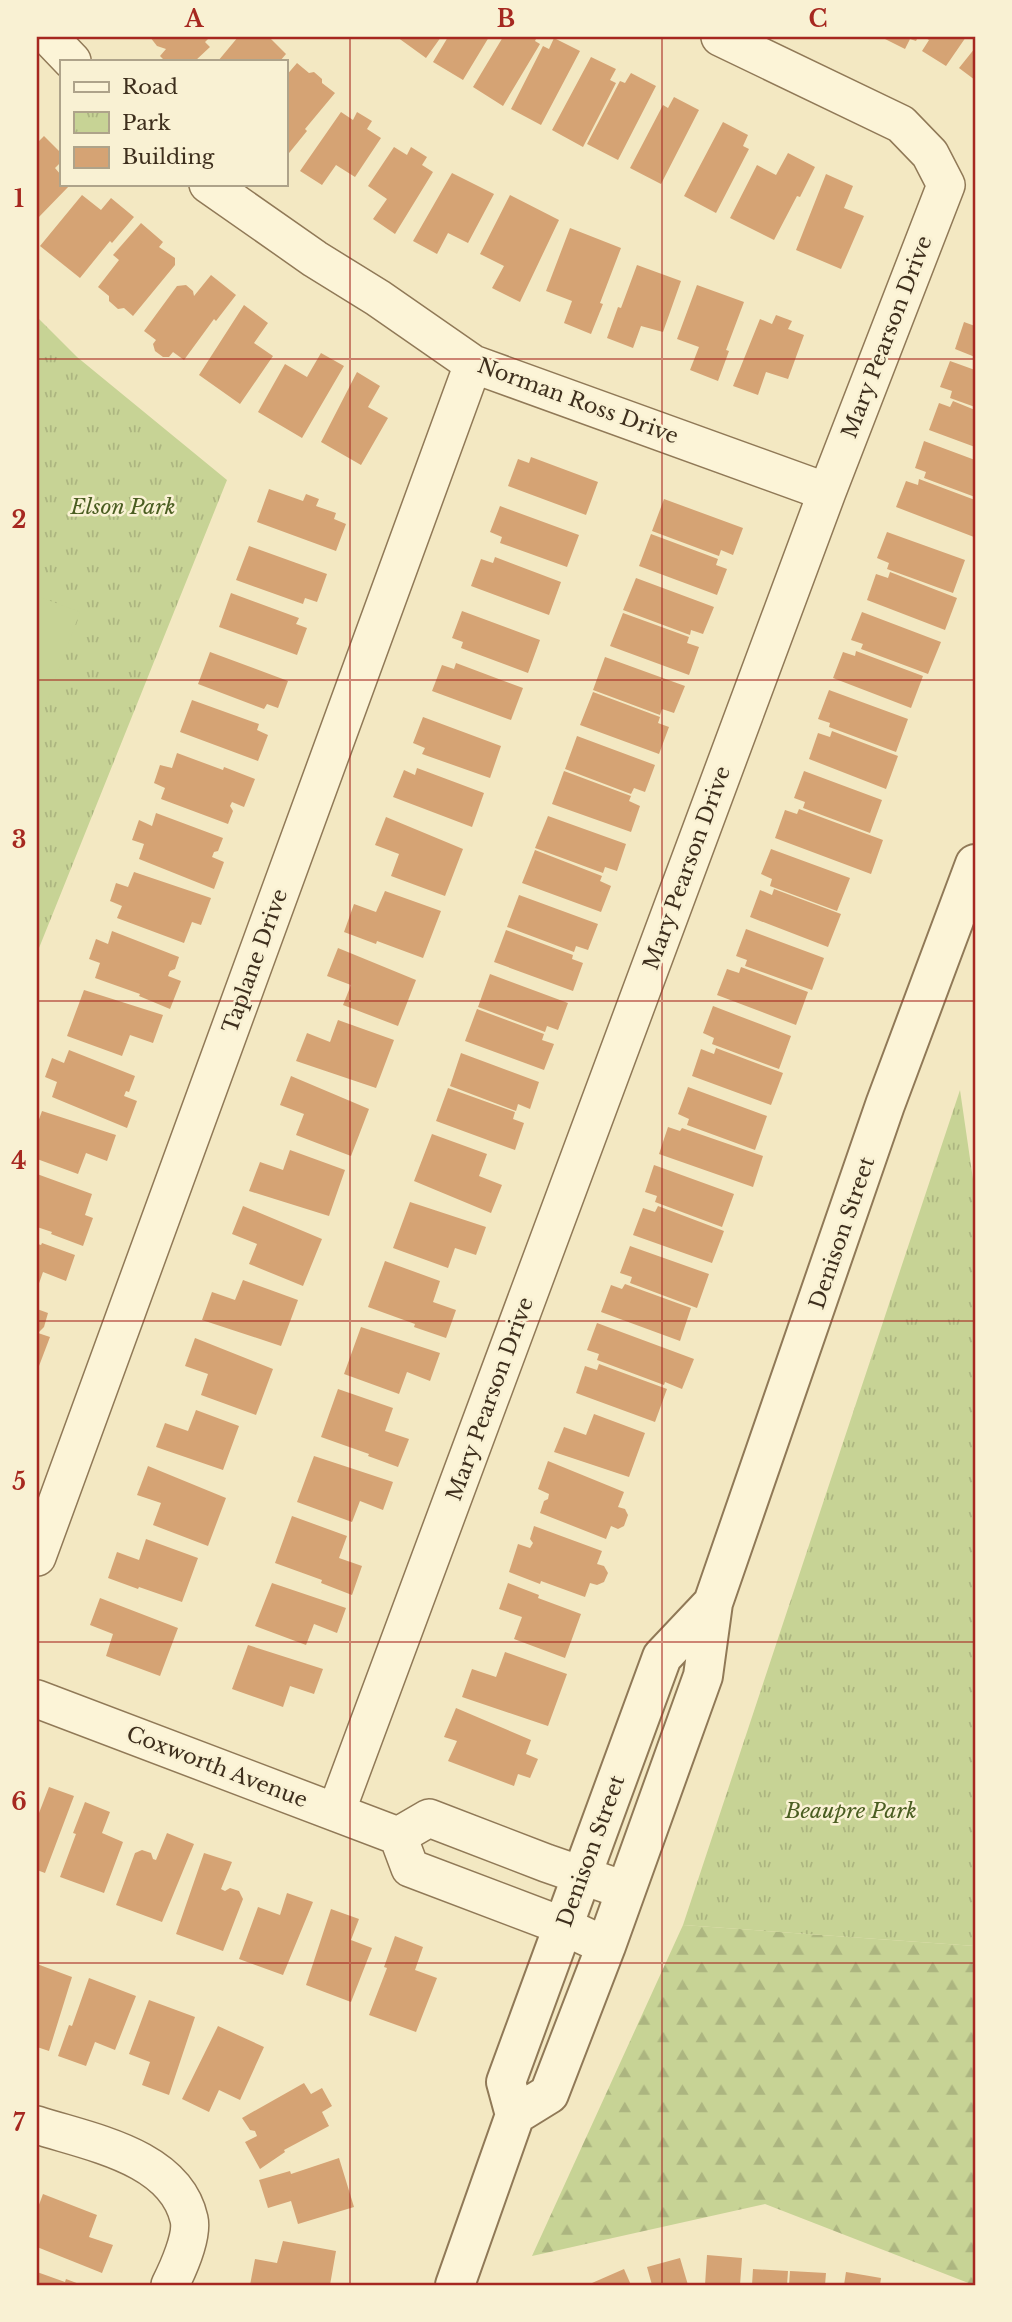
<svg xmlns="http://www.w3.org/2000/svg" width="1012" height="2322" viewBox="0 0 1012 2322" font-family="'Libre Baskerville',serif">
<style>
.forest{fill:url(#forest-firs)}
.park{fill:url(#park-tufts)}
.pitch{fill:#c7d395}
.building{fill:#d5a374}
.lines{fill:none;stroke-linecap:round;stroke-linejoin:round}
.minor-casing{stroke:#907957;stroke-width:40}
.tertiary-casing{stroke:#907957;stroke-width:42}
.minor{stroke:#fcf4d7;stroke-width:37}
.tertiary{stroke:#fcf4d7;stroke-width:38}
.grid{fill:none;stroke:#a62820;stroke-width:2;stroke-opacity:0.55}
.labels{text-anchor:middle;stroke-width:5;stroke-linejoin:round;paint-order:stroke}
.street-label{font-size:21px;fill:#3e2f1d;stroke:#f9f1d3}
.park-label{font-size:21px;font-style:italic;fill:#4a5d21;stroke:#f9f1d3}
.neatline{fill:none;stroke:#a62820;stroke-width:2.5}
.grid-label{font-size:23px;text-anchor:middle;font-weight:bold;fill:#a62820}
</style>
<defs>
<pattern id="forest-firs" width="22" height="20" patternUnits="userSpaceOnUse" patternTransform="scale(1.75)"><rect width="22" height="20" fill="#c7d395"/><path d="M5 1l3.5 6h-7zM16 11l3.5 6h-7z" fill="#acb580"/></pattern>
<pattern id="park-tufts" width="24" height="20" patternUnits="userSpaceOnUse" patternTransform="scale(1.75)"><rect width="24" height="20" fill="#c7d395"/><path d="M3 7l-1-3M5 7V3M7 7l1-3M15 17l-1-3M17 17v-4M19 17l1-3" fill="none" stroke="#acb580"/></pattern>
</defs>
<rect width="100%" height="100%" fill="#f3e8c2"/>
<path class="forest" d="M683,1925L975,1946V2283L971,2284L765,2204L532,2256Z"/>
<path class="park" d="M37,317L77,357L227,480L37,953Z
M960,1090L975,1193V1946L683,1925Z"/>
<path class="pitch" d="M37,596L80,612L37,728Z"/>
<path class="building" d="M150,37H210L205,42L210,47L195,61H165L160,56L166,49L157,46Z
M238,37H269L286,54L280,61H218Z
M397,37H441L426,58Z
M448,37H489L463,80L433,62Z
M503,37H537L535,41L540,44L503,106L473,87Z
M881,37H918L916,41L910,39L905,49Z
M924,37H966L946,66L922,51L929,40Z
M554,38L580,51L541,125L511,109L543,46L549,49Z
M975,48V80L959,68Z
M591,57L616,69L610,80L616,83L583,147L552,130Z
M297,63L309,73L314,72L322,79V83L335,93L305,129L307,131L285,158V77Z
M631,73L656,86L618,160L587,144L620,81L625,83Z
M674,97L699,110L661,184L630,168L663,105L668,108Z
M341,112L353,120L357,112L372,121L367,129L381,138L355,177L336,165L322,185L300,171Z
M723,122L748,135L743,146L749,149L716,213L684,196Z
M44,136L61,153V162L55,168L61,175V184H71L37,219V143Z
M394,147L407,155L411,147L427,157L422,165L433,172L395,234L373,219L387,199L368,186Z
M788,153L815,167L800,197L797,196L774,240L730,218L757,165L776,175Z
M452,173L494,194L468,243L448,233L437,254L413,241Z
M826,174L853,186L844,208L864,216L841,269L796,250Z
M82,195L101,210L111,198L134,217L112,243L110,241L80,278L40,246Z
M510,195L559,220L520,302L492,288L504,266L480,254Z
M141,223L163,242L159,247L175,258V265L133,316L124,308L118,309L109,301V296L98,287L119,260L113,255Z
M570,228L621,248L600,303L603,304L591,334L564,323L572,301L546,291Z
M637,265L681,281L663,332L641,326L633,348L607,338L618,307L621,308Z
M211,275L236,295L216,321L214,319L184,360L173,352L169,357H163L155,351L153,344L156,340L144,331L177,286L186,285L193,291L194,296Z
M697,285L744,302L726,350L729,351L718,381L690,370L699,347L677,339Z
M244,305L268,323L254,343L273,356L240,404L199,375Z
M776,315L792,321L788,329L804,335L788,379L766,372L758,395L733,386L760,319L772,324Z
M964,322L975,326V357L955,349Z
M321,353L344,366L302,438L258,412L285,364L307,377Z
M950,361L975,370V407L950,398L952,391L940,387Z
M357,372L380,386L368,407L388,418L361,465L321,442Z
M953,401L975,410V447L929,430L939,403L950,407Z
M924,441L975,460V497L924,478L926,472L915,468Z
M531,457L598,482L586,515L508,486L518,459L529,463Z
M919,479L975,500L974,537L896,507L906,481L918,485Z
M269,489L303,501L306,494L319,499L316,506L336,513L334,519L346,524L336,551L257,522Z
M664,499L743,528L733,555L721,550L719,556L652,531Z
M500,506L579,535L567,567L500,543L502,537L490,532Z
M887,532L965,560L953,593L887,569L889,563L877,558Z
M651,534L718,559L716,565L727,569L717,595L639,566Z
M249,546L327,574L317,602L305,598L303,604L236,580Z
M495,557L561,582L549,615L471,586L481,559L493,563Z
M890,572L957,598L945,630L867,600L876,574L888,578Z
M636,578L714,607L703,634L691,630L690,635L623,610Z
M231,593L299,618L296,624L307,628L297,655L219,627Z
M462,611L540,640L528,673L461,648L463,642L452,638Z
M862,612L941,642L928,674L861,649L863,644L851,640Z
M623,613L689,637L687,643L699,647L689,675L610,646Z
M856,651L923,676L911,708L833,678L843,652L855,656Z
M210,652L288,681L278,708L267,704L264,709L198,684Z
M605,657L685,686L674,713L662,709L660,715L593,690Z
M456,663L523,688L511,720L432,691L442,665L454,669Z
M829,690L908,719L896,752L829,727L830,723L818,719Z
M593,692L660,717L658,723L669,727L659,754L580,725Z
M192,700L259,724L257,730L268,735L258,761L180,732Z
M423,717L501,746L490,778L422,754L425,748L413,743Z
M832,731L898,756L886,789L809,759L818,733L830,737Z
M577,736L655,765L645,792L634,788L631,794L565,769Z
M177,753L223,770L224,767L255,779L244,807L232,802L230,806L233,811L228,824L161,799L165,788L154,783L160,765L172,768Z
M417,768L484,793L472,827L393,797L404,770L415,775Z
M564,771L631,796L629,801L640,806L631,832L552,804Z
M804,771L882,800L870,833L803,808L805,802L794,798Z
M799,809L883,840L871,874L775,838L785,810L797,814Z
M156,813L223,838L218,851L214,852L212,857L224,862L214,889L139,859L144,844L132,840L139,820L152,826Z
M548,816L626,844L617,871L605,867L603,873L535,848Z
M386,817L463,849L445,896L391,876L399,854L375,845Z
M771,849L850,878L837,911L770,886L772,879L761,874Z
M535,850L602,876L600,881L611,886L601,912L522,883Z
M134,872L211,898L201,925L192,922L184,943L117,918L122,906L110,901L116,883L128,887Z
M774,889L841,914L828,947L750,917L760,890L772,895Z
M385,891L441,911L423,958L377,941L376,944L344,932L354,904L376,912Z
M519,895L598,924L588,950L576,946L574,952L507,927Z
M746,929L824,958L812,990L745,966L747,960L736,956Z
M506,930L573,955L572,959L583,963L573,991L494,962Z
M112,931L179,957L175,969L170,971L168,976L181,981L170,1009L139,996L140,994L95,978L100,963L89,959L96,939L108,944Z
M338,948L416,980L398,1026L343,1005L351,985L327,976Z
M741,967L808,992L796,1025L717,995L727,969L739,973Z
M490,974L568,1003L558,1030L547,1026L545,1032L478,1007Z
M84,990L163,1015L153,1043L130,1035L122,1056L67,1036Z
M713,1006L791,1036L779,1069L712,1044L714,1038L703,1033Z
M477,1009L544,1034L542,1040L554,1044L544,1070L465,1041Z
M338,1020L394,1040L376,1088L296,1061L307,1033L330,1042Z
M716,1048L783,1073L771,1105L692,1076L701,1049L714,1054Z
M69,1050L135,1076L129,1092L126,1091L124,1096L137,1101L127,1128L52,1097L57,1082L45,1077L52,1058L64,1063Z
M461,1053L539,1082L530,1109L518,1104L516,1111L450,1086Z
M291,1076L369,1109L351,1156L296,1135L304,1114L280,1105Z
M688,1087L767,1116L755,1150L687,1125L689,1119L678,1114Z
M448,1088L515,1112L513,1119L524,1123L515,1150L436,1121Z
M42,1111L116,1135L107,1161L86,1153L78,1174L37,1159V1125Z
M668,1127L680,1131L682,1128L763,1156L753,1187L659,1154Z
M432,1134L487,1154L479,1176L502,1185L491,1213L414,1181Z
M290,1150L345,1170L329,1216L249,1191L260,1162L283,1170Z
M654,1165L734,1194L722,1227L655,1202L657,1196L645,1192Z
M37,1174L92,1194L85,1215L93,1218L83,1246L51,1234L52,1232L37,1227Z
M410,1202L486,1227L476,1255L455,1248L448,1268L393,1248Z
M243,1206L322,1239L303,1286L249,1264L257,1244L232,1234Z
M658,1206L724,1231L712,1263L633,1235L643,1208L655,1212Z
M42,1243L75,1255L66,1281L43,1272L37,1289V1244L41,1245Z
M630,1246L709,1274L697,1308L630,1283L632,1277L620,1273Z
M385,1261L440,1281L433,1302L456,1310L446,1338L414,1327L415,1324L368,1307Z
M243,1280L298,1300L281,1346L202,1320L212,1292L235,1300Z
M625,1284L691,1308L680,1341L601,1312L611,1285L622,1289Z
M37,1309L48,1313L44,1327L38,1333L50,1337L39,1366L37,1365Z
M597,1323L694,1359L682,1389L665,1382L664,1385L597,1360L599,1354L587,1350Z
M361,1327L440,1353L430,1381L407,1372L399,1394L344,1374Z
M195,1338L273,1369L256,1415L201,1395L208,1374L185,1366Z
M599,1364L667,1389L655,1422L576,1393L585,1366L597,1370Z
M338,1389L393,1408L385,1431L409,1439L398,1467L368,1456L369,1454L321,1437Z
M196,1410L239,1426L223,1470L156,1447L165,1423L188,1431Z
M594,1414L645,1433L629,1477L554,1452L564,1427L586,1435Z
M314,1456L393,1482L383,1510L360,1501L352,1522L297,1502Z
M548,1461L624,1492L618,1507L625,1509L628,1515L624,1526L618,1529L611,1526L606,1539L540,1513L544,1501L548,1499L549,1494L538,1489Z
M148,1466L226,1498L208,1546L153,1525L161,1503L137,1495Z
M292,1516L347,1536L339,1558L362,1566L352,1595L321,1583L322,1580L275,1563Z
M534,1526L602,1551L597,1564L604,1566L608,1573L604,1582L597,1585L590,1583L585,1597L541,1581L540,1584L509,1572L518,1544L530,1548L533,1543L530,1539Z
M146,1539L198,1558L182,1602L139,1587L138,1589L108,1578L117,1552L139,1560Z
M272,1583L346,1608L337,1633L314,1624L306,1645L255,1626Z
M508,1583L539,1595L538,1598L581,1614L565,1658L514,1639L522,1617L499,1609Z
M100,1598L178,1628L160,1676L106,1656L113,1634L90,1625Z
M248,1645L323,1669L314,1694L290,1686L283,1707L232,1689Z
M505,1652L567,1674L548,1726L462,1697L472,1669L496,1677Z
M456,1708L531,1740L526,1754L538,1759L530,1778L518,1774L514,1786L448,1761L457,1741L444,1737Z
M49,1787L74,1796L45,1873L37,1870V1812L39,1813Z
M85,1802L110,1812L102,1833L123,1842L104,1893L60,1877L76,1834L73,1833Z
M167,1833L194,1844L162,1922L116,1905L135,1853L142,1850L151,1853L153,1859L156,1860Z
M204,1853L232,1862L221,1889L225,1891L230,1888L239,1891L243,1899L223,1951L176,1934Z
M287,1893L313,1902L283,1975L239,1959L258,1907L280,1915Z
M331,1909L359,1919L351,1940L372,1948L351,2002L306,1985Z
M395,1936L423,1947L415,1970L437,1978L416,2032L369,2015L387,1968L384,1967Z
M37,1964L72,1977L49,2051L37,2047Z
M89,1978L136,1996L115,2050L95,2042L86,2066L58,2056L69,2025L72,2026Z
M149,2000L195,2017L169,2095L142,2085L150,2062L129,2054Z
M218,2026L264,2047L240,2100L219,2090L209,2112L182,2099Z
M304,2083L311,2094L322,2088L332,2106L322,2112L329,2126L284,2150L285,2152L260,2169L245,2142L257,2136L255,2131L250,2130L242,2118Z
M339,2158L354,2207L298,2224L291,2201L268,2208L259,2180L290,2171L291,2174Z
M43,2194L97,2215L89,2237L113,2245L102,2273L37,2247V2210Z
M283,2241L336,2251L330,2285H250L255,2259L277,2263Z
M707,2255L742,2258L740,2285H705Z
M680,2258L688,2285H652L647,2267Z
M624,2269L631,2285H593L592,2283Z
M753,2269L788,2271L787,2285H752Z
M790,2271L826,2273L825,2285H789Z
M37,2272L65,2282L66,2279L82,2285H37Z
M846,2272L881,2278L880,2285H844Z"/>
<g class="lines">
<g class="minor-casing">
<path id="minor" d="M49,37L72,61
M208,184L315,259L378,298L473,364L827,492
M37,1557L473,364
M37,1699L398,1836L410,1868L563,1926L606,1946
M336,1812L827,492L946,185L930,154L901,124L720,37
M398,1836L429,1818L546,1863L624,1890
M37,2125C89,2142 175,2156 189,2219C193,2236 178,2269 170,2285"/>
</g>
<g class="tertiary-casing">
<path id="tertiary" d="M515,2115L549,2094L606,1946L703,1676L713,1603L885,1105L975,864
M455,2285L515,2115L506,2082L662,1657L713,1603"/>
</g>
<use href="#minor" class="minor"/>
<use href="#tertiary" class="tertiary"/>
</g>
<path class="grid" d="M350,37V2285M662,37V2285M37,359H975M37,680H975M37,1001H975M37,1321H975M37,1642H975M37,1963H975"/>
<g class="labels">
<g class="street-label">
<text transform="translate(887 337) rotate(-69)" y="7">Mary Pearson Drive</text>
<text transform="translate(578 401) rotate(20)" y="7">Norman Ross Drive</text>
<text transform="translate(687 868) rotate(-70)" y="7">Mary Pearson Drive</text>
<text transform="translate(255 961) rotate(-70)" y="7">Taplane Drive</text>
<text transform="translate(842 1233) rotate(-71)" y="7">Denison Street</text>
<text transform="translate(490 1399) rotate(-70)" y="7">Mary Pearson Drive</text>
<text transform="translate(217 1767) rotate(21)" y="7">Coxworth Avenue</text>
<text transform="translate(591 1851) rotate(-70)" y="7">Denison Street</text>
</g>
<g class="park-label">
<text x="123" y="514">Elson Park</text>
<text x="851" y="1818">Beaupre Park</text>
</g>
</g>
<rect width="1012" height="2322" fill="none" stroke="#f9f1d3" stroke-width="77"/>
<rect x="60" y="60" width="228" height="126" fill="#f9f1d3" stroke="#aea38a" stroke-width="2"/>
<rect x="74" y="82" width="35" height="10" fill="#fcf4d7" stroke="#aea38a" stroke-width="2"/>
<text x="122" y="94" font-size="21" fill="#3e2f1d">Road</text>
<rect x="74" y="112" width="35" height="21" fill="url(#park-tufts)" stroke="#aea38a" stroke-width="2"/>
<text x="122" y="130" font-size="21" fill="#3e2f1d">Park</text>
<rect x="74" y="147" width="35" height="21" fill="#d5a374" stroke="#aea38a" stroke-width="2"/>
<text x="122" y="164" font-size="21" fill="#3e2f1d">Building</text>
<rect x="38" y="38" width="936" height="2246" class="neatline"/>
<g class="grid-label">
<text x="194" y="27">A</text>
<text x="506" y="27">B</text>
<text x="818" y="27">C</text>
<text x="19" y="207">1</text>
<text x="19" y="528">2</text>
<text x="19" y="848">3</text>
<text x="19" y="1169">4</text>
<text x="19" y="1490">5</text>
<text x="19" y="1810">6</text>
<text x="19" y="2131">7</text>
</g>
</svg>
